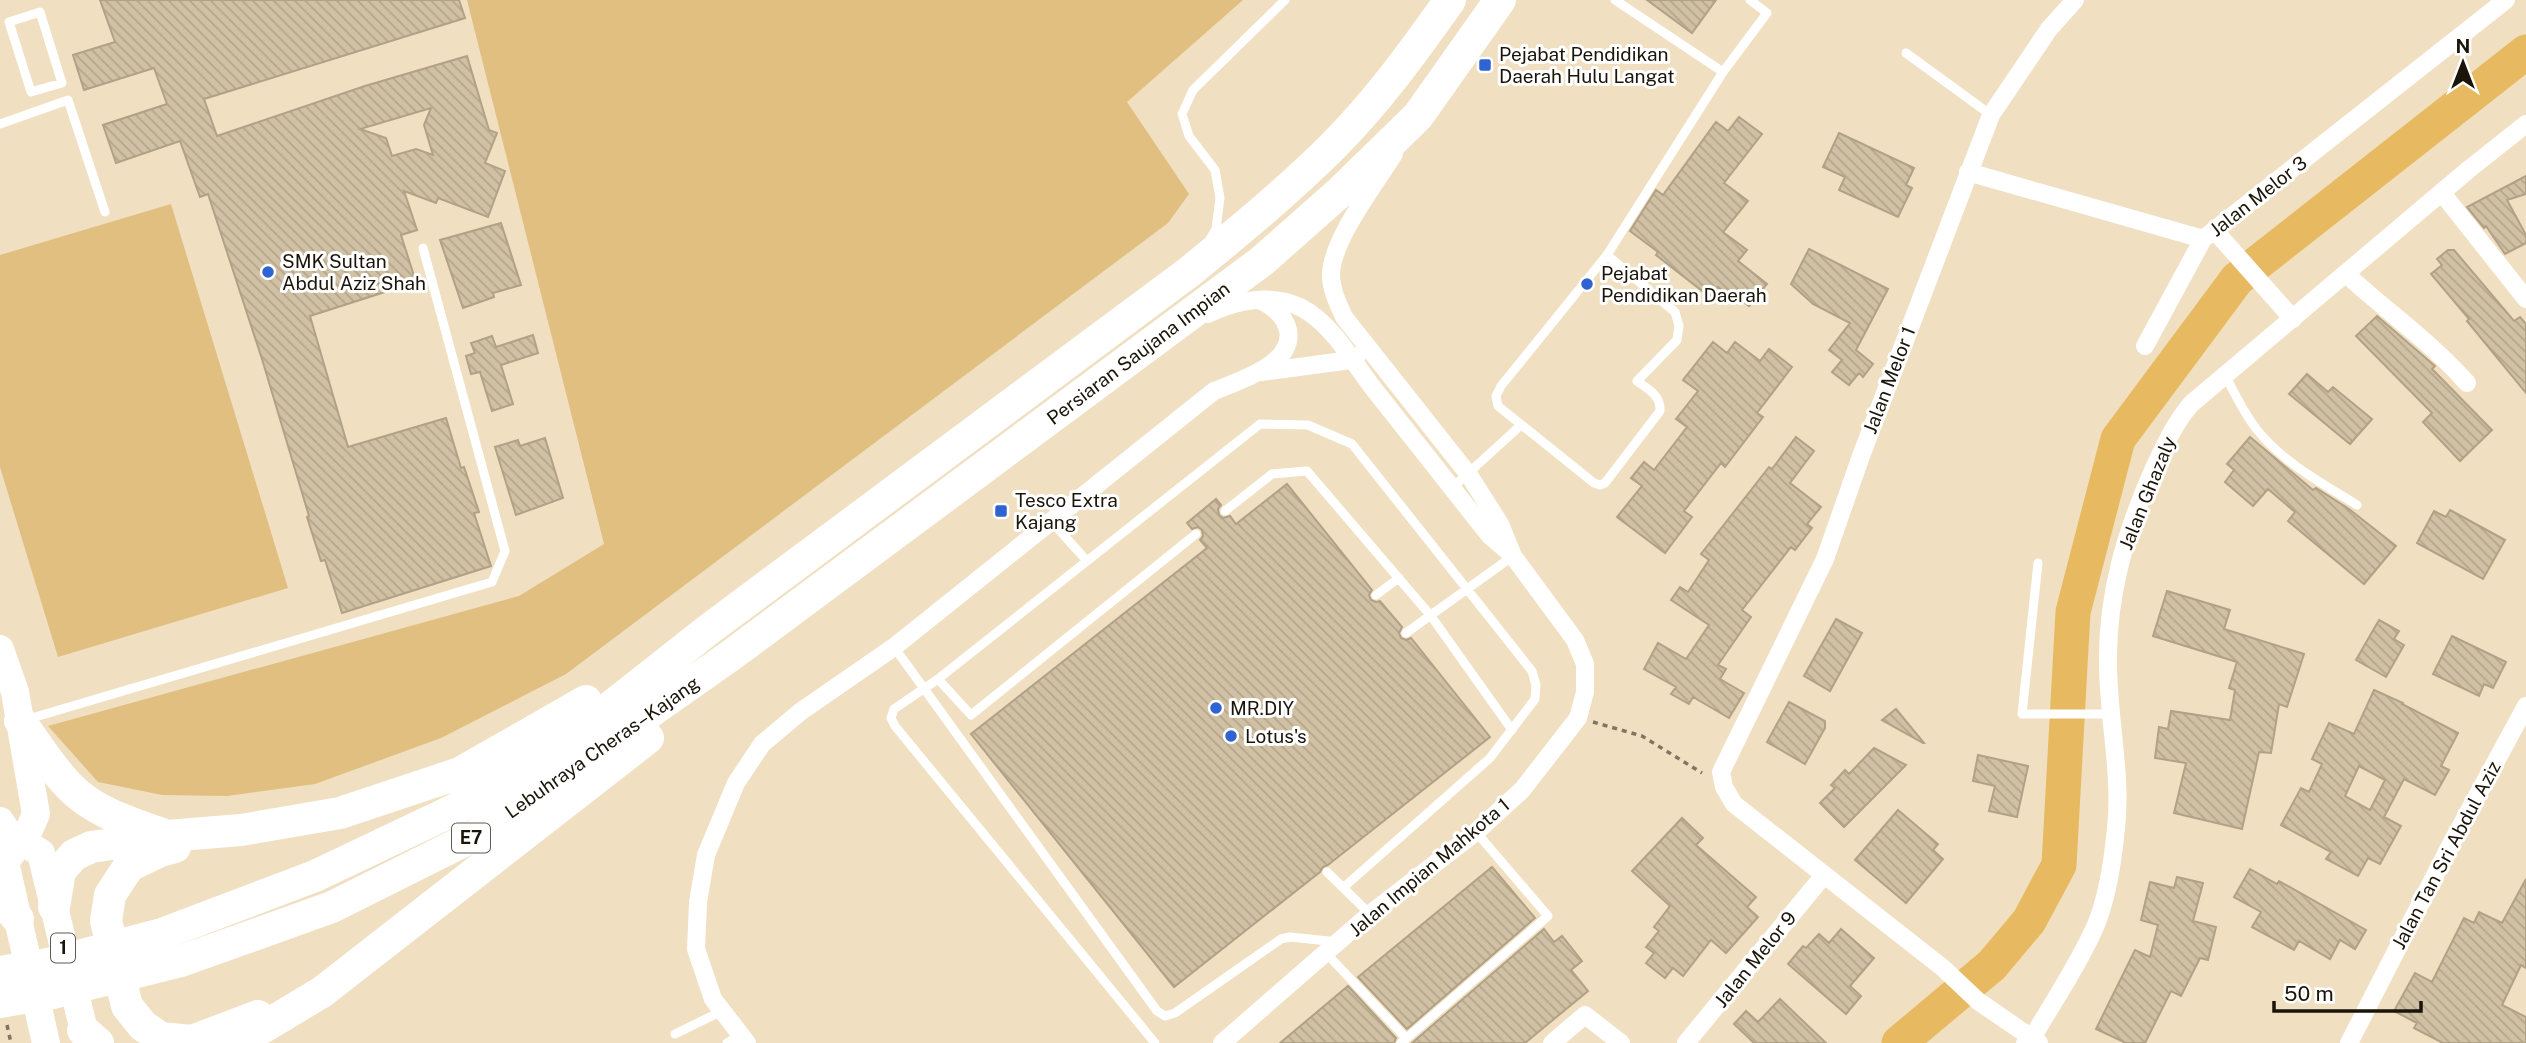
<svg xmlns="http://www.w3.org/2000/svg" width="2526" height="1043" viewBox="0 0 2526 1043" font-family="'Public Sans',sans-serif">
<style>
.green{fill:#e0bf80}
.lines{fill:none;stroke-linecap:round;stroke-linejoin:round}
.river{stroke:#e7ba61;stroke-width:35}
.building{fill:url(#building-back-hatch);stroke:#b1a185;stroke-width:2;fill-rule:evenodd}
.path{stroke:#807561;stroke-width:3.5;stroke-dasharray:5 5;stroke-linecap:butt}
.lane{stroke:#fff;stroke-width:9}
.street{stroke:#fff;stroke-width:18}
.primary{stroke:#fff;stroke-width:28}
.highway{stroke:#fff;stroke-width:32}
.poi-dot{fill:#2e63d1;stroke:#fff;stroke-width:2.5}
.labels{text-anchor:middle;stroke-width:6;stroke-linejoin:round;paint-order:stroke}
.shield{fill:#fff;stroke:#5f5a53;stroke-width:2}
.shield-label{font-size:18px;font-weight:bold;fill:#1a1409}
.poi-label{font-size:19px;fill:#1a1409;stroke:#fff;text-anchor:start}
.street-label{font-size:19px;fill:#1a1409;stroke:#fff}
</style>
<defs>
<pattern id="building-back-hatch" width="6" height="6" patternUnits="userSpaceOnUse" patternTransform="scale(1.75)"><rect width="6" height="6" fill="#d1c1a4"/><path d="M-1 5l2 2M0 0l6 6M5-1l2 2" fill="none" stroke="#b3a58c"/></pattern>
</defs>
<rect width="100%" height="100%" fill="#f0dfc1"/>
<path class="green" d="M467,0H1243L1127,102L1189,194L1168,223L566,674L441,738L315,784L227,796L162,795L98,782L48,726L519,596L604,544Z
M171,204L288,588L58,657L0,467V255Z"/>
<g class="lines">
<path class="river" d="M1899,1043L1992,965L2029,921L2059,865L2073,612L2118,439L2237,279L2526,52"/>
</g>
<path class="building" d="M100,0H459L465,18L204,99L217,136L365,86L467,56L489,130L497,133L485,163L505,171L488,217L438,198L436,203L404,191L417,230L401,235L416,282L310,316L348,447L446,418L461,468L464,467L479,512L474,513L491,566L342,613L325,560L321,561L307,517L309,516L262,359L208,194L200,197L180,141L116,163L103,125L167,104L154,68L84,90L73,55L115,42ZM431,108L424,125L433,155L416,149L392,156L386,138L360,129Z
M1647,0H1716L1692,33Z
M1739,117L1762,134L1724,183L1748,201L1723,232L1747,250L1738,261L1767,284L1749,306L1736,296L1734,299L1718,287L1710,297L1656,255L1658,252L1630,231L1656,190L1663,195L1716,122L1728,131Z
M1839,133L1914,168L1906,185L1912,188L1898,217L1839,190L1845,177L1823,167Z
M2526,176V194L2507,200L2526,235V243L2505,254L2486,226L2484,228L2467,207Z
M501,223L521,285L493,293L494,297L463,308L440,240Z
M1809,249L1888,289L1856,350L1873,364L1863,377L1859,373L1849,385L1832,372L1842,360L1829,350L1850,323L1813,304L1791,284Z
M2448,250H2454L2514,321L2520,317L2526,324V393L2467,321L2469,319L2431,274L2442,265L2437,259Z
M2377,316L2435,366L2432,369L2492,430L2460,461L2423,422L2432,413L2356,336Z
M533,335L538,353L501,365L513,404L492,411L480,372L471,374L466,356L475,353L471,343L492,336L496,347Z
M1713,342L1727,353L1735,342L1760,361L1769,349L1792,367L1757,413L1763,417L1725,467L1721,463L1684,511L1692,517L1665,553L1617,517L1642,486L1631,478L1644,462L1654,470L1687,427L1676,419L1698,391L1683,380Z
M2307,374L2328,392L2333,387L2372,419L2350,444L2289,394Z
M1796,437L1814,451L1790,483L1821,507L1807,524L1812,528L1795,550L1791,547L1742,610L1751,617L1718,665L1726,669L1720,679L1744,693L1729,718L1693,697L1689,704L1671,694L1676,687L1644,669L1658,643L1686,659L1709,625L1671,600L1680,587L1688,592L1709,560L1701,554L1769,467L1772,469Z
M2250,437L2313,490L2316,488L2349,509L2396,546L2364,584L2288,521L2295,512L2268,489L2253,506L2225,482L2234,470L2227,464Z
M545,438L563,498L516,515L495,447L518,440L520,446Z
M1287,484L1372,590L1369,595L1371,600L1376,602L1380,601L1402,627L1399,633L1401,638L1406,640L1411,638L1490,737L1328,865L1323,867L1320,872L1174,987L971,734L1207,548L1200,540L1203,536L1202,530L1198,527L1192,529L1187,523L1216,499L1221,505L1218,509L1219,515L1223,518L1230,516L1236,524Z
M2450,510L2505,540L2483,579L2417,543L2434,511L2446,517Z
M2167,591L2230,610L2224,629L2304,654L2287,707L2279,704L2271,753L2259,752L2242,829L2174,813L2186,763L2155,758L2159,727L2168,729L2171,711L2230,720L2235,690L2229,688L2237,662L2153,636Z
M1836,619L1862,633L1830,691L1804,676Z
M2379,620L2399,631L2394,639L2404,645L2386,677L2356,660Z
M2452,636L2506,662L2493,688L2484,684L2479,696L2433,674Z
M2374,690L2403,703L2402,704L2458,733L2441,766L2449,770L2435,795L2404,779L2384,817L2401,826L2380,864L2368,858L2358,876L2326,859L2331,852L2281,825L2301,788L2309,792L2322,764L2312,759L2329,723L2354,734ZM2359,766L2385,780L2370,810L2345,796Z
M1789,702L1825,721V728L1805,764L1767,742Z
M1896,709L1924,743H1923L1882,720Z
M1874,748L1906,765L1844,827L1820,803L1835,788L1831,785L1845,770L1849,774Z
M1978,755L2028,766L2017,817L1989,811L1995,786L1973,781Z
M1898,810L1938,844L1933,850L1943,859L1906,903L1855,860Z
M1682,818L1703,838L1696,845L1756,897L1747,907L1758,917L1726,953L1711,940L1683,976L1673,968L1665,978L1646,963L1654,953L1646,947L1659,931L1654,927L1670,906L1632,871Z
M1492,867L1535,918L1407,1029L1358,977Z
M2250,869L2277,884L2279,881L2366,930L2355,949L2340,940L2330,959L2299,941L2294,950L2252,927L2261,912L2234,897Z
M2177,877L2203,883L2193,921L2216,927L2208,960L2200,958L2181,996L2171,991L2145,1043H2126L2096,1029L2135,950L2150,957L2158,925L2141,920L2150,882L2174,888Z
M2526,879V968L2521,965L2502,1005L2526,1017V1043H2443L2414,1028L2417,1023L2394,1011L2415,973L2432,982L2464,918L2474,923L2479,912L2502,923Z
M1544,929L1554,942L1562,936L1582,961L1571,970L1588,991L1525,1043H1412Z
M1841,929L1874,958L1850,986L1861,996L1846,1014L1788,964L1803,946L1806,948L1819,934L1829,943Z
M1348,986L1396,1038L1394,1043H1280Z
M1780,999L1826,1043H1754L1734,1024L1746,1011L1758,1022Z"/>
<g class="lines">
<path class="path" d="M1593,722L1642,736L1702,773
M7,1025L11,1043"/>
<path class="lane" d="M1615,0L1723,72
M40,12L62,83L31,92L9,22Z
M1906,53L1991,115
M0,124L68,100L105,212
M1210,239L1216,229L1220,198L1215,170L1189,136L1182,114L1193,90L1285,0
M1607,255L1501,386L1496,396L1498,406L1594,483L1600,485L1605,483L1660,411C1661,395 1648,389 1637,381L1677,340L1679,326L1675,312L1607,255L1723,72L1767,13L1750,0
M2225,375C2235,394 2244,414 2258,431C2284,463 2322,483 2357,505
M1452,488L1521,425
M1225,511L1272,474L1307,471L1431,616L1512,730
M1051,521L1087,561
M2038,563L2022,714H2110
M1376,595L1399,578
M1406,633L1513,556
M894,647L1157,1011L1165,1016L1175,1013L1281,939L1290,937L1338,942
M938,679L971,715L1196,534
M25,720L492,582L505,551L423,248
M1327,872L1370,914
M1326,953L1406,1038
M675,1034L722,1011
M727,1043L741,1035
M1155,1043L895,726L891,718L894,709L938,679L1260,424L1308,425L1352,444L1532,671L1536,685L1535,699L1490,758L1344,887
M1401,1043L1548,916L1476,832"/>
<path class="street" d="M1968,172L2203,239L2506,0
M2442,193L2526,299
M2215,231L2293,319
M2346,274C2386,311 2431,342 2467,383
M1208,314C1236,300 1273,293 1302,308C1332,324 1353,362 1373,388C1412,437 1451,487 1490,536L1510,553
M2145,346L2203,239
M1261,372L1351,360L1357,356
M747,1043L713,999L696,949L698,902L706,855L736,783L762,744L800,712L894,647L1214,391C1238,381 1295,364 1288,330C1284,315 1273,306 1259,300
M1222,1043L1370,914L1476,832L1522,790L1578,718L1585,692V664L1575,640L1513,556L1500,524L1469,475L1344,317C1338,303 1331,290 1331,275C1331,241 1375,184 1394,154
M1552,1043L1585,1015L1621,1043
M1686,1043L1824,875
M2025,1043L2032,1038C2054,1001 2078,965 2095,927C2108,897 2113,860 2116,828C2122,774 2108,718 2108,663C2107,594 2126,531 2154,468C2165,445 2174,424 2191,404L2468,170L2526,124
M2039,1043L1978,1001L1943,968L1734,804L1724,787L1721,772L1825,559L1861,456L1991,115L2049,29L2075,0
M2349,1043L2451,844L2526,706"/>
<path class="primary" d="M0,649L15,692L36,814L29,830L5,862L46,1043
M0,821L8,833L41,853L87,1043"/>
<path class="highway" d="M20,721C36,743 51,768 70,787C94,812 131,823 162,834
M175,847L160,851L129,866L110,895L106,921L127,1006L143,1026L161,1038L192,1041L258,1016
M0,898L18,919
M54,907L60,871L74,855L91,847L167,836L241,830L340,813L460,773L586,701
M0,972L48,964L162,934L315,876L456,809L604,712L708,630L1189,272C1238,232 1288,191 1333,146C1377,102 1414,51 1450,0
M0,1002L53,993L181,961L332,907L474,836L730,656L1262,261L1340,192L1418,116L1500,0
M83,1030L98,1043
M237,1043L322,992L648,738"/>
</g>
<g class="poi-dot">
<rect x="1478" y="58" width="14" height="14" rx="3.5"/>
<circle cx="268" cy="272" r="7"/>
<circle cx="1587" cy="284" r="7"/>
<rect x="994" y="504" width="14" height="14" rx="3.5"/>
<circle cx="1216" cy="708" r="7"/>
<circle cx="1231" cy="736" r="7"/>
</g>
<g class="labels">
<g class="shield">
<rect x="452" y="823.5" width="38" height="29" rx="5"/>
<rect x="51" y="933.5" width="24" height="29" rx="5"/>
</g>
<g class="shield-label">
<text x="471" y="844">E7</text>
<text x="63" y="954">1</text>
</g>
<g class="poi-label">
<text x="1499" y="61">Pejabat Pendidikan<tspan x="1499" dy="22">Daerah Hulu Langat</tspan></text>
<text x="282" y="268">SMK Sultan<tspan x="282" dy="22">Abdul Aziz Shah</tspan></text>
<text x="1601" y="280">Pejabat<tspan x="1601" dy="22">Pendidikan Daerah</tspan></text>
<text x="1015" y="507">Tesco Extra<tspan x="1015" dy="22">Kajang</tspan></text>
<text x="1230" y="715">MR.DIY</text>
<text x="1245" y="743">Lotus's</text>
</g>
<g class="street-label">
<text transform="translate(2258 196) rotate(-38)" y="7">Jalan Melor 3</text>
<text transform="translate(1138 353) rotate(-37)" y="7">Persiaran Saujana Impian</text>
<text transform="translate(1889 380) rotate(-69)" y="7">Jalan Melor 1</text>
<text transform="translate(2147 493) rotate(-68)" y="7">Jalan Ghazaly</text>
<text transform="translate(602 747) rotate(-35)" y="7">Lebuhraya Cheras–Kajang</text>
<text transform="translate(2446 855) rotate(-62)" y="7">Jalan Tan Sri Abdul Aziz</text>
<text transform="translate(1429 867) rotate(-40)" y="7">Jalan Impian Mahkota 1</text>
<text transform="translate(1755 959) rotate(-51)" y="7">Jalan Melor 9</text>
</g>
</g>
<g transform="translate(2463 63)" stroke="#ffffff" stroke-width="5" paint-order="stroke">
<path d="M0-5L12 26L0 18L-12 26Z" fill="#1a1409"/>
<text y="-10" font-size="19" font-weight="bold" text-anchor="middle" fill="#1a1409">N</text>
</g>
<path d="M2274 1001v10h147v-10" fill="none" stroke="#1a1409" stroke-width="3.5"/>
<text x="2284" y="1001" font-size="21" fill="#1a1409" stroke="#ffffff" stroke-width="5" paint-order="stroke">50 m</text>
</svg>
